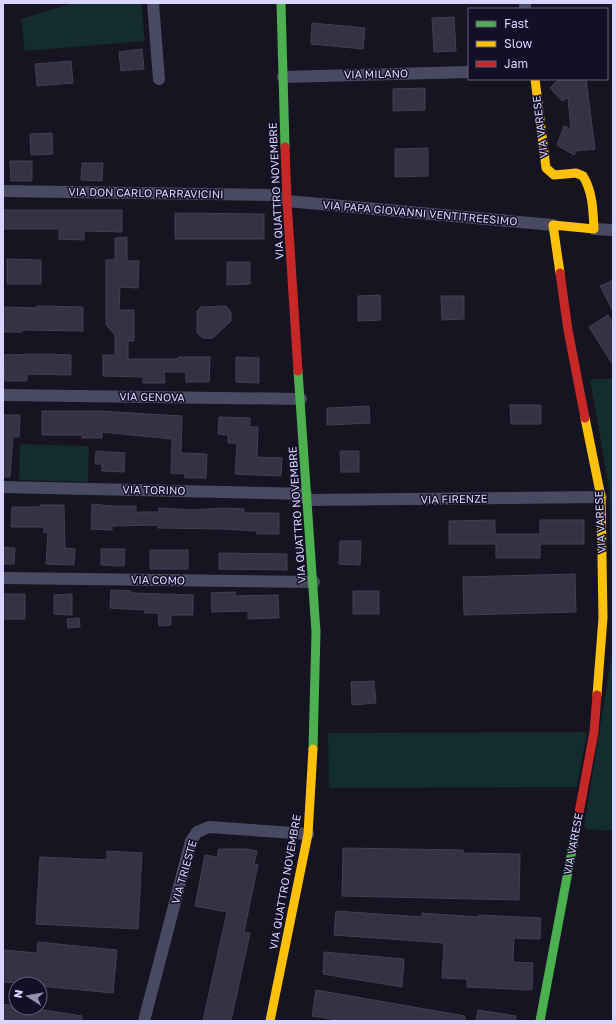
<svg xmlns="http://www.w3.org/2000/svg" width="616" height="1024" viewBox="0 0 616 1024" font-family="'Golos Text',sans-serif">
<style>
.green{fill:#132c2d}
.building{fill:#343243;stroke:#433f54}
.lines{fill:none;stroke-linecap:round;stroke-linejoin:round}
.street{stroke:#4a4962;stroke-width:12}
.fast{stroke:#4caf50;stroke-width:9}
.slow{stroke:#ffc107;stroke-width:9}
.jam{stroke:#c62828;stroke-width:9}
.labels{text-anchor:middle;stroke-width:3;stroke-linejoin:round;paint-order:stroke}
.street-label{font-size:11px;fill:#d9d4ff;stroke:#130f26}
</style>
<rect width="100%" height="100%" fill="#161421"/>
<path class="green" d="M141,3L145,41L25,51L21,19L69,4Z
M590,379H613V603L609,488Z
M20,444L89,446L88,482L19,480Z
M613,647V831L587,829L584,826Z
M587,732L577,787L329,788L328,733Z"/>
<path class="building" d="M454,17L456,51L434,52L432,18Z
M312,23L365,28L363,49L311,44Z
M142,49L144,69L121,71L119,52Z
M71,61L73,83L37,86L35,64Z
M559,79H586L595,149L576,151L574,155L557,145L564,126L571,129L568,98L562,101L550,88Z
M425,88V110L393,111V89Z
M52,133L53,154L31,155L30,134Z
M428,148V176L395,177V149Z
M10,161H32V181H11Z
M82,163H103L102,181L81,180Z
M3,210H122V232L84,231V240L59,239V229H3Z
M175,213L264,214V239H175Z
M127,237V261H139L138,288L120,287L119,310H134V341H128V359H178V357H210L209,382H186V372H164L165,383H143V377L103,376V355H115V335L106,325V260H115V238Z
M7,259L41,260V284H7Z
M227,262H250V284L227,285Z
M613,280V311L600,286Z
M380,295L381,320L358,321V296Z
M441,296H464V319L442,320Z
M37,306L83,307V331L22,330V332H3V307L37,308Z
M226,306L231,312V321L213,338H203L197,333V311L201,307Z
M608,315L613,322V365L589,327Z
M43,354L71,355V375L27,374V381H5L3,355Z
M236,357L259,358V383L236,382Z
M510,405H541V424H511Z
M369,406L370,423L327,425V408Z
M42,411H99L182,416L181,453L207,454L206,478H185V474L171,473L172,439L102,432V438H82V435H42Z
M3,415H20L19,437H13L10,477H3Z
M219,417L250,418V427H258L257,457L282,458L281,476L235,474L237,443H228V435L218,434Z
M96,451L125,453L124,472L102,471V464H95Z
M340,451H359V472H341Z
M92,504L113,506H136V512H159V508L192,510L223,508L244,509V513H279V534H257V531L223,529L158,528V525L112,526V530L91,529Z
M40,505H64L65,548L75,549L74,565L46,564L48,532L44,533V527H11L12,507H40Z
M495,520V534H540V520H584V544H540V558H496V544H449V521Z
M340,541H361L360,565L339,564Z
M3,547L15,548L14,564H3Z
M101,549H125L124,566L101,565Z
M150,550H188V569H150Z
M219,553L287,554V570L219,569Z
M575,574L576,612L464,615L463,577Z
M111,590L131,591V593L193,595V615H171V625L159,626L158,613H145V610L110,608Z
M353,591H379V614H353Z
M235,592V596L278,595L279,618L248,619V611L212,612L211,593Z
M3,594H25V619H3Z
M72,594V615L54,614V595Z
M79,618L80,627L68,628L67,619Z
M374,681L376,703L352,705L351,682Z
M343,848L463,850V853L520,854L519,900L342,896Z
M219,849H247L257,851L254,864L258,865L244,932L250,933L231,1021H203L227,912L195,906L205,855L217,857Z
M107,851L142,853L138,929L36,924L40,857L107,860Z
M336,911L422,917V913L479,917V915L541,918L540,939L514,938L513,962L533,963L532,990L467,987V979L442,978L444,943L334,935Z
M38,942L117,950L113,993L40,986V984L3,982V950L37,953Z
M324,952L404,959L402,987L323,974Z
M316,990L465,1016V1021H343L312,1016Z
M3,1004L16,1006V1008H31L82,1016L81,1021H3Z
M478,1010L516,1016L515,1021H476Z"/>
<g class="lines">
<path class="street" d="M153,3L159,79
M525,3V9
M283,77L469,72
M3,191L273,195L287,201L553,225
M594,229L613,230
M3,395L301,399
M3,487L306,494
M307,500L601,497
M3,578L314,582
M144,1021L191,841L197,832L209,827L308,834"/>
<path class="fast" d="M281,3L285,147
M298,371L316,632L313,749
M540,1021L576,829"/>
<path class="slow" d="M535,79L546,168L554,175L576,173L583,176C593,192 593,211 594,229L553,225L560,273
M585,418L601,497L603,618L597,695
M270,1021L308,834L313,749"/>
<path class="jam" d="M285,147L287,201L298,371
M560,273L568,330L585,418
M576,829L594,732L597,695"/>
</g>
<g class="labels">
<g class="street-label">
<text transform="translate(376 74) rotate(-1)" y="4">VIA MILANO</text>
<text transform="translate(540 127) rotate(-97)" y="4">VIA VARESE</text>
<text transform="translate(276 191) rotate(-93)" y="4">VIA QUATTRO NOVEMBRE</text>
<text transform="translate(146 193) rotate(1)" y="4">VIA DON CARLO PARRAVICINI</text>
<text transform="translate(420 213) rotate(5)" y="4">VIA PAPA GIOVANNI VENTITREESIMO</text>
<text transform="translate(152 397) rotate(1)" y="4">VIA GENOVA</text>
<text transform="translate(154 490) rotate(1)" y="4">VIA TORINO</text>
<text transform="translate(454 499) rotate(-1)" y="4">VIA FIRENZE</text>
<text transform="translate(297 515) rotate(-94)" y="4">VIA QUATTRO NOVEMBRE</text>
<text transform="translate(600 522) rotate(-93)" y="4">VIA VARESE</text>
<text transform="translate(158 580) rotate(1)" y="4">VIA COMO</text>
<text transform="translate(573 844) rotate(-79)" y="4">VIA VARESE</text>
<text transform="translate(184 872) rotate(-74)" y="4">VIA TRIESTE</text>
<text transform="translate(285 882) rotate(-80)" y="4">VIA QUATTRO NOVEMBRE</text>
</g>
</g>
<rect width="616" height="1024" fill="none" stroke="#d9d4ff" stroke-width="8"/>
<rect x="468" y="8" width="140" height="72" fill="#130f26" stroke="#625e7d"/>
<rect x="476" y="21" width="20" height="6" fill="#4caf50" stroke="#625e7d"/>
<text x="504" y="28" font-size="12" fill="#d9d4ff">Fast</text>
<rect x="476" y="41" width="20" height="6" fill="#ffc107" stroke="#625e7d"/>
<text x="504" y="48" font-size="12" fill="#d9d4ff">Slow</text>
<rect x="476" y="61" width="20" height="6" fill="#c62828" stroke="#625e7d"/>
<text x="504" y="68" font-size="12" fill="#d9d4ff">Jam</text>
<g transform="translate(28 996) rotate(282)"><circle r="19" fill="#130f26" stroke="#625e7d"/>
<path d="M0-3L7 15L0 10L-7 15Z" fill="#9591b1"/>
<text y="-6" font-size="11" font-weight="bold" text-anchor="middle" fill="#d9d4ff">N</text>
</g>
</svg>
